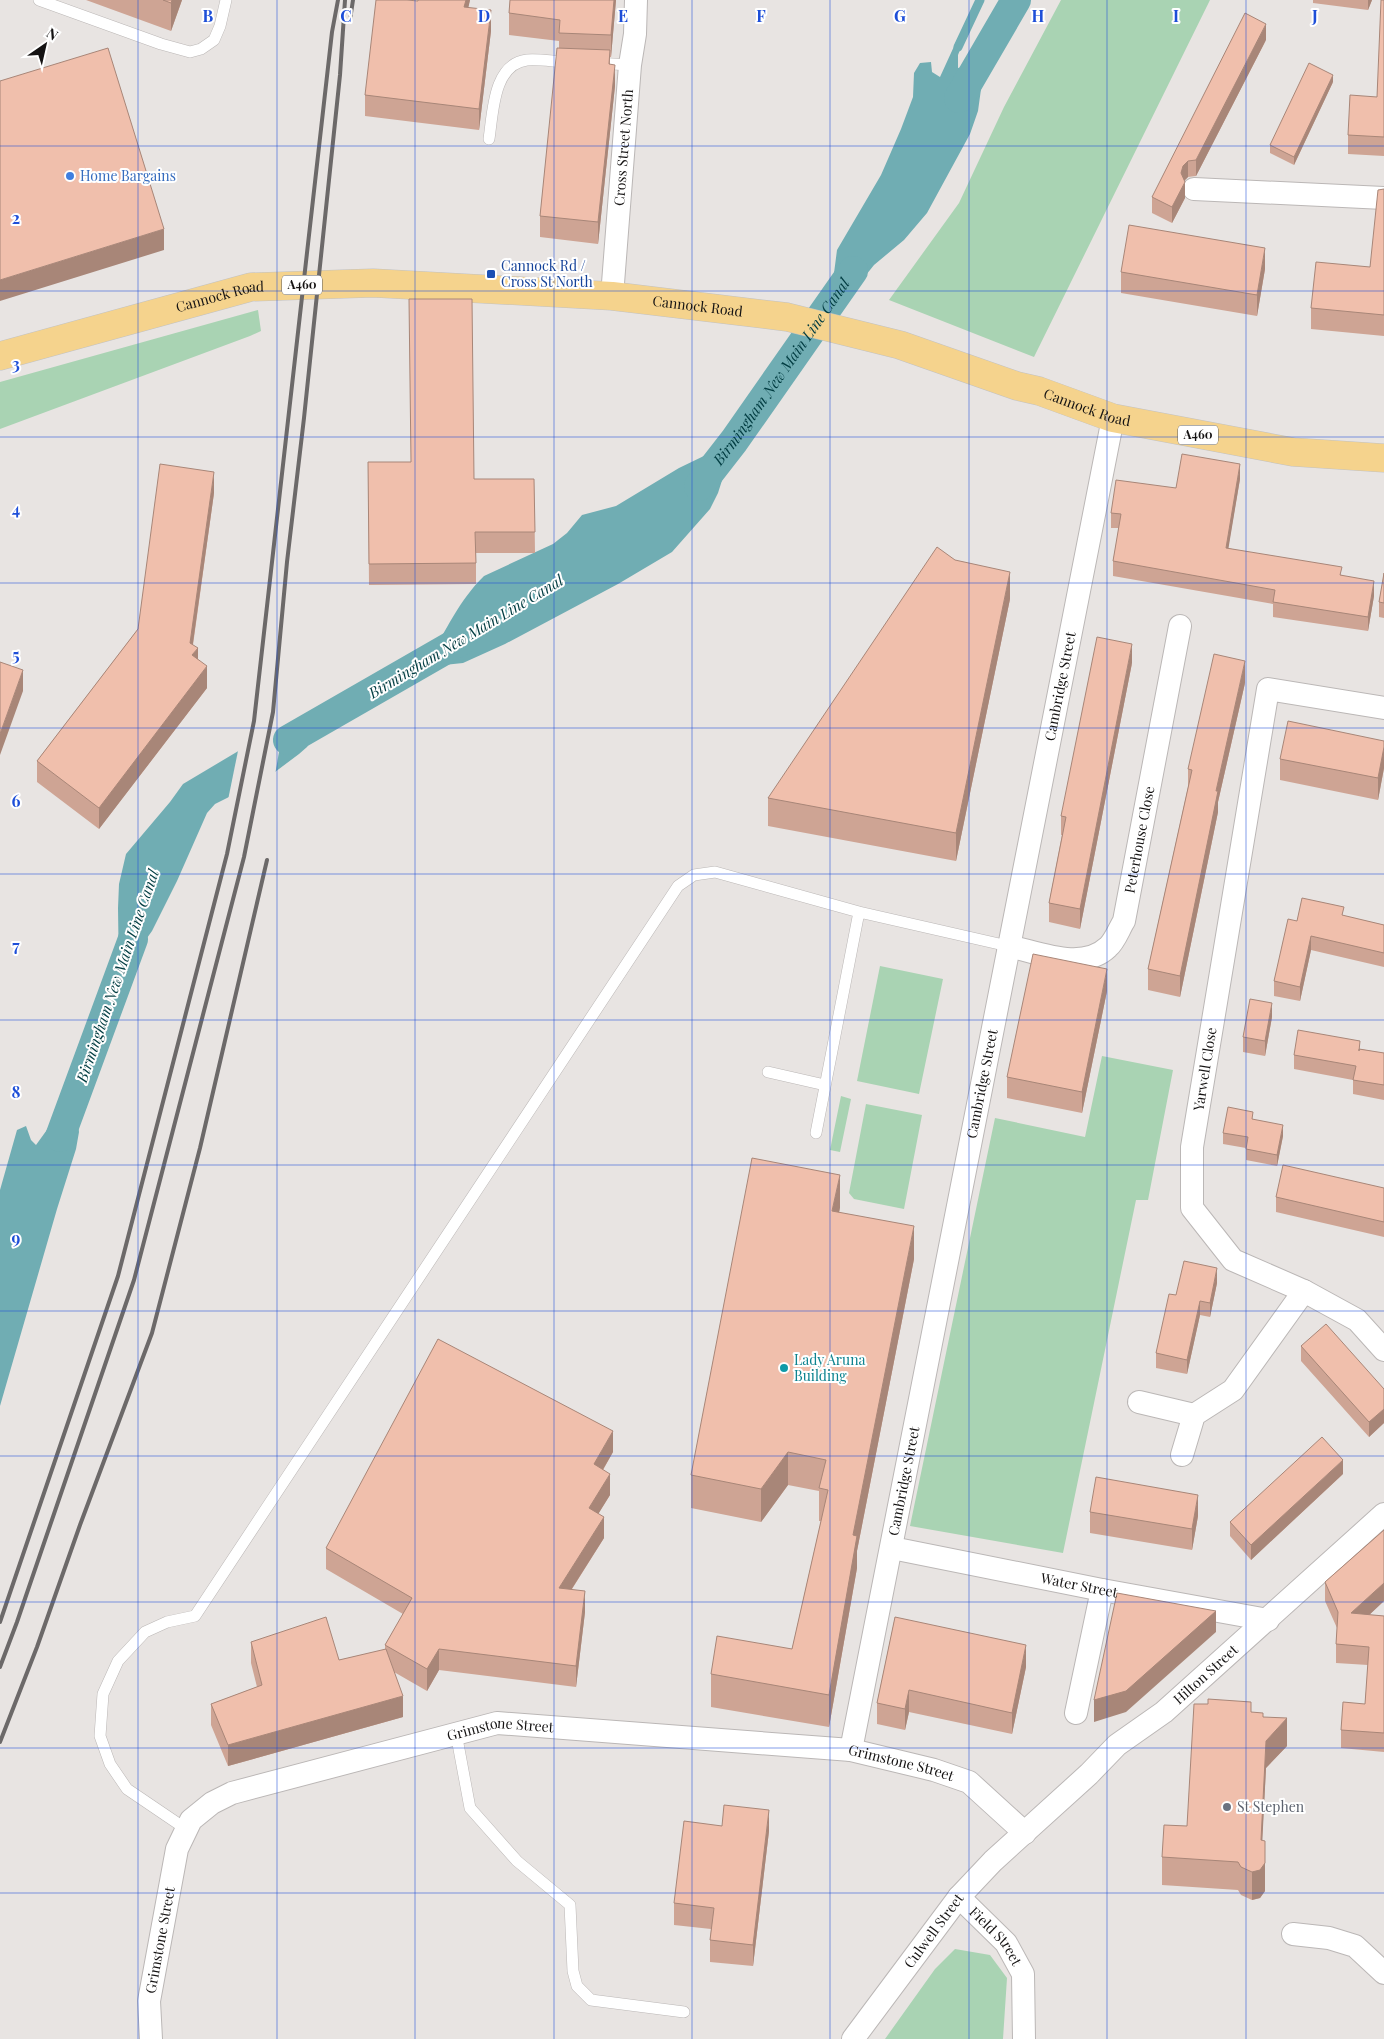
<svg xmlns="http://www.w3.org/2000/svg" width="1384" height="2039" viewBox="0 0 1384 2039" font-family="'Playfair Display',serif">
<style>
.green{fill:#a9d3b3}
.water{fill:#70adb3}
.pier{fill:#e8e4e2}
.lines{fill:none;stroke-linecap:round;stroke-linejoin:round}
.stream{stroke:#70adb3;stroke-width:9}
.canal{stroke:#70adb3;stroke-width:30}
.lane-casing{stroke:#bbb7b6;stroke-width:12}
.street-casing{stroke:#bbb7b6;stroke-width:24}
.highway-casing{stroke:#c2c2c2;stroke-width:29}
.lane{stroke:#fff;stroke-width:11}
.street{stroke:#fff;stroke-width:22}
.highway{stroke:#f5d38d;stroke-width:28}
.rail{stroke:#6c6969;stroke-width:4}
.wall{fill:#cea494}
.shaded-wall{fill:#a88678}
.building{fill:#f0bfac;stroke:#a88678}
.grid{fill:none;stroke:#1d4ed8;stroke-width:1;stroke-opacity:0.55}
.shop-dot{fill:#3f7fe0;stroke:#fff;stroke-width:2}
.transit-dot{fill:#1a4fb4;stroke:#fff;stroke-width:2}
.culture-dot{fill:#0f9aa8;stroke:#fff;stroke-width:2}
.worship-dot{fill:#6b7280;stroke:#fff;stroke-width:2}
.labels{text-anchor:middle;stroke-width:4;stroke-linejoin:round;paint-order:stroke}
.shield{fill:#fff;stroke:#5b5a5a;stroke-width:1}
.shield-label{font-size:12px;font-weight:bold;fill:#151313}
.street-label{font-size:14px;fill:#151313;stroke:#fff}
.shop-label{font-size:14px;fill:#366cbe;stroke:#fff;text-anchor:start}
.transit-label{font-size:14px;fill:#164399;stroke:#fff;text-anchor:start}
.culture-label{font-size:14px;fill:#0d838f;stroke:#fff;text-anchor:start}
.worship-label{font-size:14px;fill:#5b616d;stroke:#fff;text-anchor:start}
.water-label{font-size:15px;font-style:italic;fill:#003c41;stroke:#fff}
.grid-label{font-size:16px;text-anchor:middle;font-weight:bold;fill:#1d4ed8;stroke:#fff;stroke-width:4;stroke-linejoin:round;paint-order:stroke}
</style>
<rect width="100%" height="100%" fill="#e8e4e2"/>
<path class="green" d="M1061,0H1210L1034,357L889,300L959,203L1004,107Z
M258,310L261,331L250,336L0,429V382Z
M880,966L943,979L919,1094L857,1081Z
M1102,1056L1173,1070L1148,1200H1136L1063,1553L910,1526L995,1118L1085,1137Z
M841,1096L851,1099L840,1152L830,1150Z
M866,1104L922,1115L904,1209L854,1199L849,1193Z
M955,1949L990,1955L1007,1978L1003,2039H885L935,1969Z"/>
<path class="water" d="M967,32L958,55V68L980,63L982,82L978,111L970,134L927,213L904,240L874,265L854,290L830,304L837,250L881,175L901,129L913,97L914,73L920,63L931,62L932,72L940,77L956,42Z
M708,454H724L725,471L718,493L710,509L672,552L618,584L505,644L463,663L444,665L428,661C445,632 460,599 484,576L553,544L567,533L582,515L616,506L679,468Z
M307,720H324L307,747L299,754L267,778L215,804L207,813L177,881L152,931L119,977L118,908L119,884L126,854L170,802L183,784L277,728Z
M74,1100L79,1132L76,1149L57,1209L0,1406V1190L17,1130L26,1126L31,1140L36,1145L49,1127Z"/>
<path class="pier" d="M284,723L275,775L228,800L239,746L276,726Z"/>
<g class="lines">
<path class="stream" d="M958,47L980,0"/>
<g class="canal">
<path d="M959,98L1016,0"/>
<path id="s1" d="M699,486L734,441L853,271"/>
<path d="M288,740L462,640"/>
<path d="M60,1137L133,939"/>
</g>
<g class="lane-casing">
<path id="lane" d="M39,0L161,44L190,52L201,49L214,40L220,26L226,0
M596,63L630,65
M489,139C493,113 493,64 527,60C541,59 557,62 570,62
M768,1072L825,1085
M816,1133L859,912L1008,946
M456,1733L470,1808L517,1861L570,1905L573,1971L577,1986L591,2000L684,2012
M186,1829L127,1789L110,1764L100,1736L103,1694L118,1661L145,1632L167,1622L195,1616L678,886L694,875L715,872L859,912"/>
</g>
<g class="street-casing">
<g id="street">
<path d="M1194,189L1384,198"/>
<path id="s2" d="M612,296L630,65L635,34L636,0"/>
<path d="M1384,708L1268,689L1192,1147V1208L1233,1260L1304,1291L1357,1320L1384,1350"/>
<path id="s3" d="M1008,946C1038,952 1082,972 1108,947C1115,941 1119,929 1124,921L1180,626"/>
<path d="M1139,1402L1194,1415"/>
<path d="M1182,1455L1194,1415L1233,1390L1304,1291"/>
<path id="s4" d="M892,1548L1102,1590L1268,1620"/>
<path d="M1076,1713L1102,1590"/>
<path id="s5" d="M851,1750L1113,418"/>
<path id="s6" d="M959,1897L1006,1943L1023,1974L1024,2039"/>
<path d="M1293,1934L1329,1938L1355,1946L1384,1973"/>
<path id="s7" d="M151,2039L149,2001L177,1849L191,1820L212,1803L232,1793L497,1723L851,1750L934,1770L969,1782L1025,1833"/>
<path id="s8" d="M853,2039L959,1897L993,1861L1089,1774L1117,1745L1164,1712L1384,1514"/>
</g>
</g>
<g class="highway-casing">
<g id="highway">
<path id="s9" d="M0,356L251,287L373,283L612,296L787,317L900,345L1017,386L1039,391L1113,418L1293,452L1384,458"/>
</g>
</g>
<use href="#lane" class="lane"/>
<use href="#street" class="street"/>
<use href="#highway" class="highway"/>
<path class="rail" d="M350,20L353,0
M0,1622L118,1276L227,854L254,721L332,32L338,0
M0,1667L17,1622L134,1280L244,857L273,712L287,562L304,418L340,75L345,0
M0,1742L37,1647L80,1525L152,1333L200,1148L267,860"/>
</g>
<path class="wall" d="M86,0H182L171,31Z
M418,0H470L468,7L491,31L479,130L365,116V95Z
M510,0H616L611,57H610V65L615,86L598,244L540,237V216L559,48V41L509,35V13Z
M1313,0H1372L1368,10L1313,3Z
M1384,0V156L1348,154V135L1377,97Z
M1266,40L1196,176L1188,177L1184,181L1185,198L1172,223L1152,213V197Z
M1333,82L1294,165L1270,153V145Z
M1384,189V336L1311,329V308L1370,267Z
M1265,269L1257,316L1121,293V272Z
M368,462L474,479H534L535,553H476V584L369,585Z
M1240,479L1228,548L1342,575L1374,596L1368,631L1273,617V604L1113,576V561L1119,528H1111V513L1176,488Z
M214,493L193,645L207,688L99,829L37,782V761L138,629Z
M1384,573V618L1379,617V602Z
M1010,599L956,861L768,826V798Z
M1132,663L1080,929L1049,922V903L1062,835H1061V816Z
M1245,683L1218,802V812L1180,997L1148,990V969L1188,787V769Z
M1384,741V768L1378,800L1280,780V759Z
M1344,916L1384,925V967L1311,950L1300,1001L1274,996V981L1297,921Z
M1107,991L1082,1113L1007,1098V1077Z
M1272,1017L1265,1056L1243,1052V1037Z
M1360,1049L1384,1053V1100L1353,1094V1080L1294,1069V1055Z
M1253,1119L1283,1136L1277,1166L1246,1160V1148L1223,1144V1133Z
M1384,1188V1237L1276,1212V1197Z
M840,1208L839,1212L914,1259L857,1551V1568L829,1727L711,1707V1674L792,1649L821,1521H819V1491L788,1485L761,1522L691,1508V1475Z
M1217,1283L1210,1317L1200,1315L1187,1374L1156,1368V1353L1176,1295Z
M1301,1346L1384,1389V1423L1369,1437L1301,1361Z
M613,1452L603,1470L610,1495L598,1514L604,1538L572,1589L585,1612L576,1687L439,1670L427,1691L394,1672L403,1717L228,1766L211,1725V1704L257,1687L251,1663V1642L339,1660L385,1650V1645L403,1614L326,1569V1548Z
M1343,1474L1251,1560L1230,1536V1522Z
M1090,1512L1198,1516L1192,1550L1090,1533Z
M1384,1530V1601L1369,1615L1384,1616V1752L1341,1748V1730L1365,1704L1368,1665L1336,1663V1644L1337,1628L1325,1601V1582Z
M895,1617L1026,1667L1012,1734L909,1712L905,1730L877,1724V1703Z
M1251,1712L1263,1717L1287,1746L1266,1768L1262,1840L1265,1868V1891L1260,1898L1252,1900L1241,1895L1238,1890L1162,1885V1857L1187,1826Z
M769,1831L753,1966L710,1962V1940L711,1929L674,1925V1903Z"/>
<path class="shaded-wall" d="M172,0H182L171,31V3Z
M466,0H470L464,28V7Z
M614,0H616L611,57V35Z
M1368,0H1372L1368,10Z
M491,10V31L479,130V109Z
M1266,24V40L1196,176V160Z
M615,65V86L598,244V222Z
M1333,75V82L1294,165V157Z
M1188,161V177L1183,182L1181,173L1183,166Z
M1185,182V198L1172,223V207Z
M164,229V250L0,301V280Z
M1265,248V269L1257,316V295Z
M1240,464V479L1226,563V548Z
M214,472V493L190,664V643Z
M1010,572V599L956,861V833Z
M1374,581V596L1368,631V617Z
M1132,644V663L1080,929V909Z
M198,648V669L192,655Z
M1245,661V683L1218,802V812L1180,997V976L1216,791Z
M207,666V688L99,829V808Z
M23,670V691L0,755V734Z
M1384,747V768L1378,800V778Z
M1311,936V950L1300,1001V987Z
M1107,969V991L1082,1113V1092Z
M1272,1003V1017L1265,1056V1041Z
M1283,1125V1136L1277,1166V1155Z
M840,1175V1208L832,1243V1211Z
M914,1226V1259L857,1551V1568L829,1727V1695L853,1535Z
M1217,1268V1283L1210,1317V1303Z
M1200,1301V1315L1187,1374V1360Z
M1384,1409V1423L1369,1437V1422Z
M613,1431V1452L594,1485V1464Z
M788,1452V1485L761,1522V1489Z
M1343,1460V1474L1251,1560V1545Z
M610,1474V1495L589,1529V1508Z
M1198,1495V1516L1192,1550V1529Z
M604,1517V1538L559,1609V1588Z
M1384,1583V1601L1351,1632V1613Z
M585,1591V1612L576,1687V1666Z
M1216,1611V1632L1126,1712L1094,1722V1700Z
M1026,1645V1667L1012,1734V1713Z
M439,1649V1670L427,1691V1669Z
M909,1690V1712L905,1730V1709Z
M403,1696V1717L228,1766V1745Z
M1287,1718V1746L1266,1768L1261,1867V1840L1266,1741Z
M769,1810V1831L753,1966V1945Z
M1265,1841V1891L1260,1898L1252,1900V1872Z"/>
<path class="building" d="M163,0H172L171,3Z
M376,0H407L418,1V0H466L464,7L491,10L479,109L365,95Z
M510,0H614L611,35L559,33L560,20L509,13Z
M1381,0H1384V137L1348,135L1350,95L1377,97Z
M1245,13L1266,24L1196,160L1188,161L1183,166L1181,173L1185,182L1172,207L1152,197Z
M108,48L164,229L0,280V81Z
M557,48L610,50L609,64L615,65L598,222L540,216Z
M1309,63L1333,75L1294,157L1270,145Z
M1384,189V315L1311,308L1316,262L1370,267L1378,190Z
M1129,225L1265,248L1257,295L1121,272Z
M409,299H472L474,479H534L535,532H475L476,563L369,564L368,462H411Z
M1182,454L1240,464L1226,548L1342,567L1340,575L1374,581L1368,617L1273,602L1275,590L1113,561L1121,514L1111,513L1116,480L1176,488Z
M160,464L214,472L190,643L198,648L192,655L207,666L99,808L37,761L138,629Z
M937,547L955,560L1010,572L956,833L768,798Z
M1384,573V603L1379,602Z
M1097,637L1132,644L1080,909L1049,903L1066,817L1061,816Z
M1214,654L1245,661L1216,791H1218L1180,976L1148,969L1192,770L1188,769Z
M0,662L23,670L0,734Z
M1288,721L1384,741V747L1378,778L1280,759Z
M1302,898L1344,907L1342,915L1384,925V953L1311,936L1300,987L1274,981L1288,919L1297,921Z
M1033,954L1107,969L1082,1092L1007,1077Z
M1250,999L1272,1003L1265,1041L1243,1037Z
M1298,1030L1360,1041L1359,1051V1049L1384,1053V1085L1353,1080L1356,1066L1294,1055Z
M1228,1107L1253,1112L1252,1119L1283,1125L1277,1155L1246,1149L1248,1137L1223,1133Z
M752,1158L840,1175L832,1211L914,1226L853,1535L857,1536L829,1695L711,1674L717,1636L792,1649L828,1490L819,1488L826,1460L788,1452L761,1489L691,1475Z
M1283,1165L1384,1188V1222L1276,1197Z
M1184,1261L1217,1268L1210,1303L1200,1301L1187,1360L1156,1353L1169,1294L1176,1295Z
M1326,1324L1384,1389V1409L1369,1422L1301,1346Z
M438,1339L613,1431L594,1464L610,1474L589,1508L604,1517L559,1588L585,1591L576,1666L439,1649L427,1669L385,1645L412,1598L326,1548Z
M1322,1437L1343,1460L1251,1545L1230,1522Z
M1096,1477L1198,1495L1192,1529L1090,1512Z
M1384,1530V1583L1351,1613L1384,1616V1733L1341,1730L1343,1702L1365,1704L1369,1647L1336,1644L1338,1612L1325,1582Z
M1117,1593L1216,1611L1126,1691L1094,1700Z
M326,1617L339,1660L386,1649L403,1696L228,1745L211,1704L262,1685L251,1642Z
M895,1617L1026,1645L1012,1713L909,1690L905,1709L877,1703Z
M1208,1699L1251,1702V1712L1263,1713V1717L1287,1718L1266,1741L1261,1840L1265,1841V1863L1260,1870L1252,1872L1241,1867L1238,1862L1162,1857L1164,1825L1187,1826L1194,1704H1208Z
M724,1805L769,1810L753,1945L710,1940L714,1908L674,1903L684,1821L722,1826Z"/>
<path class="grid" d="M138,0V2039M277,0V2039M415,0V2039M554,0V2039M692,0V2039M830,0V2039M969,0V2039M1107,0V2039M1246,0V2039M0,146H1384M0,291H1384M0,437H1384M0,583H1384M0,728H1384M0,874H1384M0,1020H1384M0,1165H1384M0,1311H1384M0,1456H1384M0,1602H1384M0,1748H1384M0,1893H1384"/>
<circle class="shop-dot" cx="70" cy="176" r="5"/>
<rect class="transit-dot" x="486" y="269" width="10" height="10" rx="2.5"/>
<circle class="culture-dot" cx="784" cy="1368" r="5"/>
<circle class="worship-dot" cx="1227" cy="1807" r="5"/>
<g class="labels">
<g class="shield">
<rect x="282" y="275.5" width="40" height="19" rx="4"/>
<rect x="1178" y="425.5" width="40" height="19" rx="4"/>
</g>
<g class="shield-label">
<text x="302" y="289">A460</text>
<text x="1198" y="439">A460</text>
</g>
<g class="street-label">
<text dy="5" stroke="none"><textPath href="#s2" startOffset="149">Cross Street North</textPath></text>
<text dy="5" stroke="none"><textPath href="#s9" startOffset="228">Cannock Road</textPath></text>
<text dy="5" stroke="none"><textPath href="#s9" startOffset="708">Cannock Road</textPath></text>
<text dy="5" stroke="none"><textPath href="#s9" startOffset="1112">Cannock Road</textPath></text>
<text dy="5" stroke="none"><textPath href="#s5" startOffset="1084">Cambridge Street</textPath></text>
<text dy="5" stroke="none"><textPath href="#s3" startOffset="218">Peterhouse Close</textPath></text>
<text transform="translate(1205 1069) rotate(-81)" y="5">Yarwell Close</text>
<text dy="5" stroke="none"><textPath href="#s5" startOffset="679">Cambridge Street</textPath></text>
<text dy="5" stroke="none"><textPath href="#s5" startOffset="274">Cambridge Street</textPath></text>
<text dy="5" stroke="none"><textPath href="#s4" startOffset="191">Water Street</textPath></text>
<text dy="5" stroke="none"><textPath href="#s8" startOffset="510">Hilton Street</textPath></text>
<text dy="5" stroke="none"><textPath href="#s7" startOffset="551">Grimstone Street</textPath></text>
<text dy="5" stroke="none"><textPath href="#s7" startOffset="955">Grimstone Street</textPath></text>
<text dy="5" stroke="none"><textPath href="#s8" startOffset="135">Culwell Street</textPath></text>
<text dy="5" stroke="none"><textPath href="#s6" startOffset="54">Field Street</textPath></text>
<text dy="5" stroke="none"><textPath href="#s7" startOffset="100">Grimstone Street</textPath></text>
</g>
<g class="shop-label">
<text x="80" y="181">Home Bargains</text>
</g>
<g class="transit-label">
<text x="501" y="271">Cannock Rd /<tspan x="501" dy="16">Cross St North</tspan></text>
</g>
<g class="culture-label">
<text x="794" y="1365">Lady Aruna<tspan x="794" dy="16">Building</tspan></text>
</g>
<g class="worship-label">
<text x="1237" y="1812">St Stephen</text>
</g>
<g class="water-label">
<text dy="5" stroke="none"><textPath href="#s1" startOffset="141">Birmingham New Main Line Canal</textPath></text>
<text transform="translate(466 637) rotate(-31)" y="5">Birmingham New Main Line Canal</text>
<text transform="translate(118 976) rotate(-71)" y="5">Birmingham New Main Line Canal</text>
</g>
</g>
<g class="grid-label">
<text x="208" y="22">B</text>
<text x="346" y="22">C</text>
<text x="484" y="22">D</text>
<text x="623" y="22">E</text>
<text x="761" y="22">F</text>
<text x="900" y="22">G</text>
<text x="1038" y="22">H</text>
<text x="1176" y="22">I</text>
<text x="1315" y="22">J</text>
<text x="16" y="224">2</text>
<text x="16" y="370">3</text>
<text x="16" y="515">4</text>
<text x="16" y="661">5</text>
<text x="16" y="807">6</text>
<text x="16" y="952">7</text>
<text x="16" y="1098">8</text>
<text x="16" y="1244">9</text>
</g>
<g transform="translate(45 45) rotate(34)" stroke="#ffffff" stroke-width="4" paint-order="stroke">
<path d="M0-4L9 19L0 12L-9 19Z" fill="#151313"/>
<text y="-8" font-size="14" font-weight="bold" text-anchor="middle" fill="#151313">N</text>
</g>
</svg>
